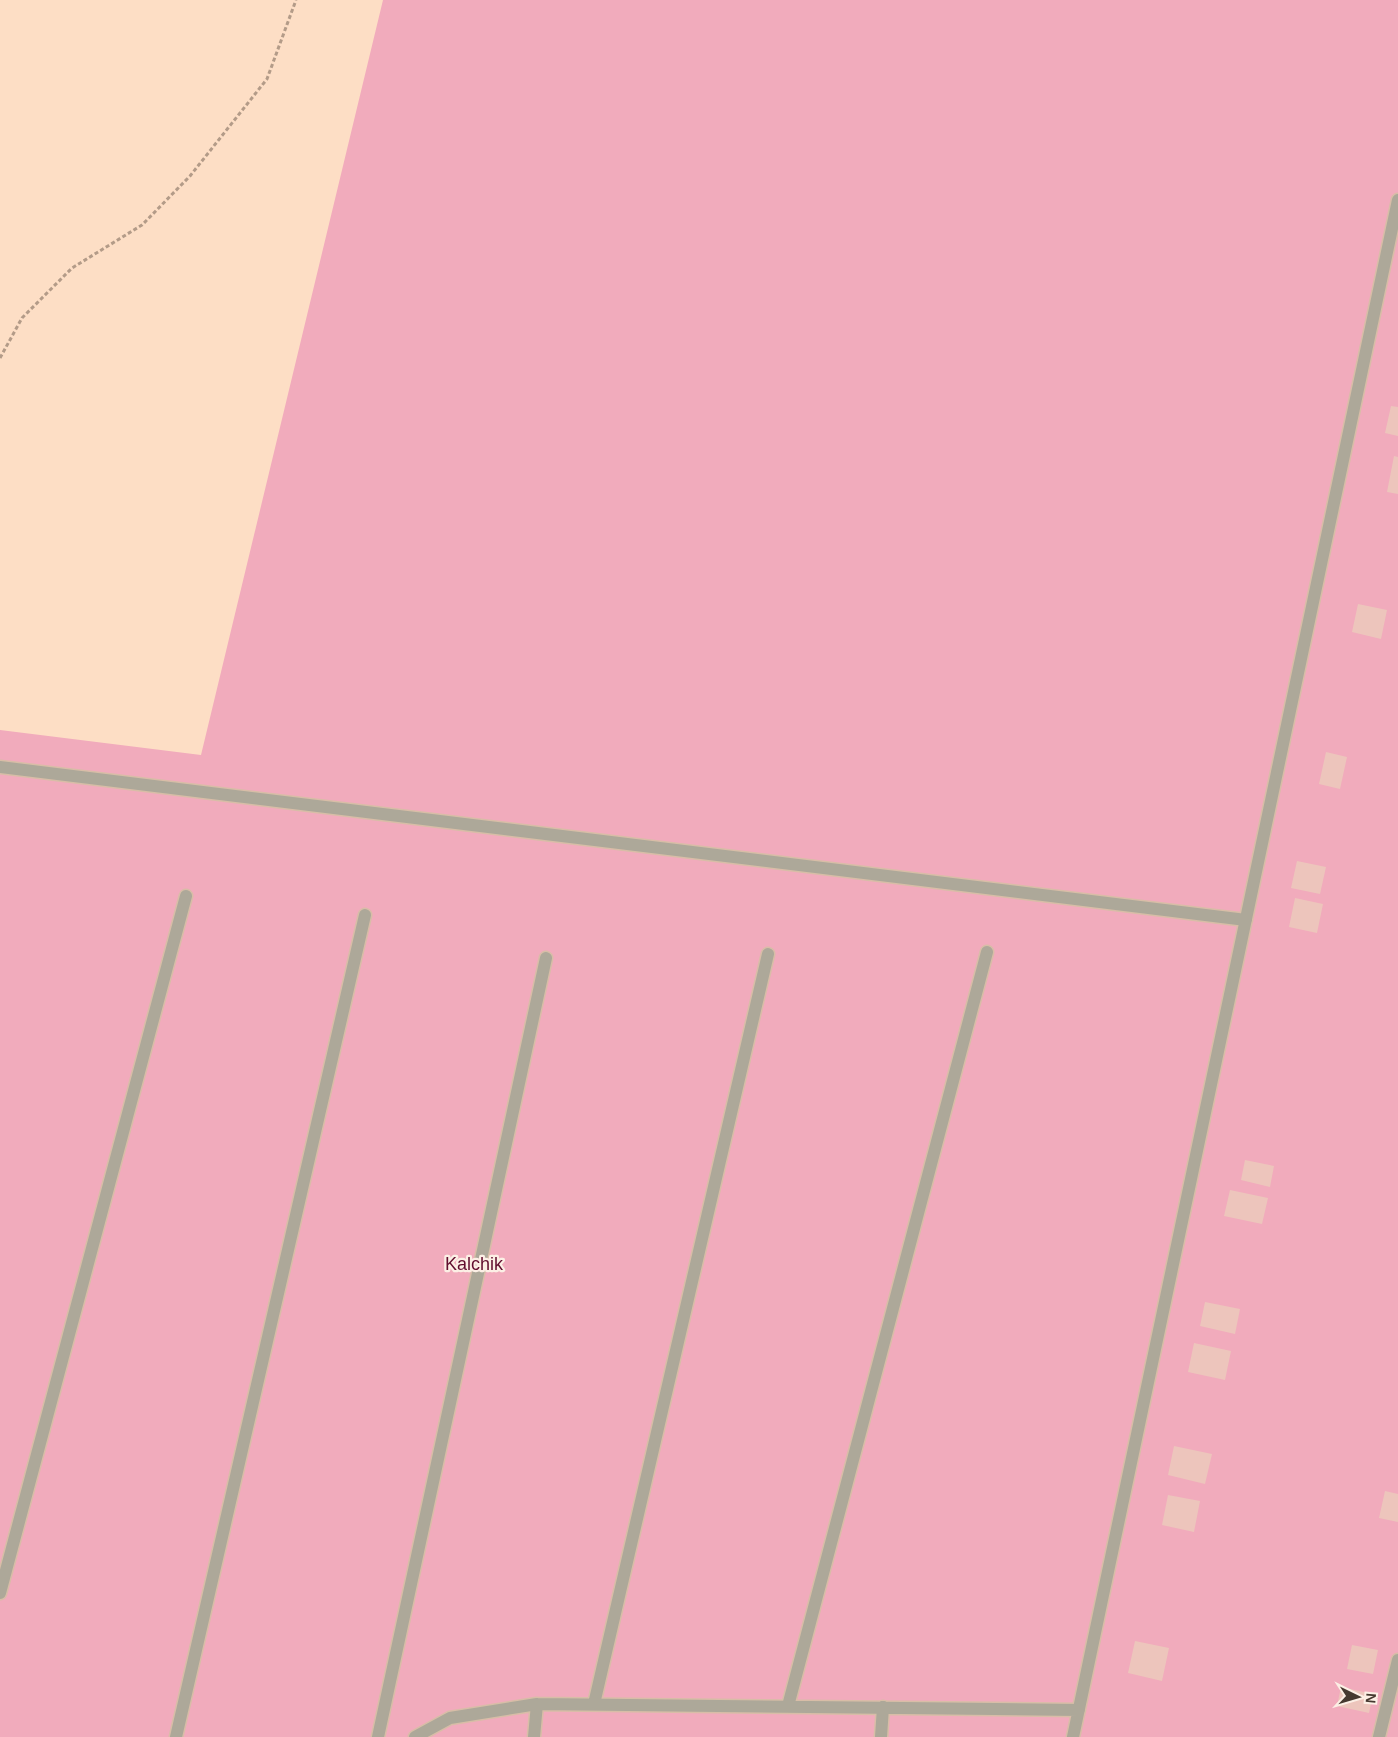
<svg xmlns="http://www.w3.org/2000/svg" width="1398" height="1737" viewBox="0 0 1398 1737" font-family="Arial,sans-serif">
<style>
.green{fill:#f1abbc}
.building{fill:#edc5bc}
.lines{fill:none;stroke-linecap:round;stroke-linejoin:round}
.lane-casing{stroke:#d8bda7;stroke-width:15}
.path{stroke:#b39b88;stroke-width:3;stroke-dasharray:4 2.5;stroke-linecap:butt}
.lane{stroke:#ada899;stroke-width:12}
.labels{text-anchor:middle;stroke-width:4.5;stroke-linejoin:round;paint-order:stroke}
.park-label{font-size:18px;fill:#620e2f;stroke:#fcefe5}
</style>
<rect width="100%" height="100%" fill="#fddec5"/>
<path class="green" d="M383,0H1398V1737H0V730L201,755Z"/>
<path class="building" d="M1391,406L1398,407V436L1385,433Z
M1394,456L1398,457V494L1387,492Z
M1358,604L1387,610L1381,639L1352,632Z
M1326,752L1347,757L1340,789L1319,784Z
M1297,861L1326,867L1320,894L1291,888Z
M1295,898L1323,904L1317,933L1289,927Z
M1245,1160L1274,1166L1270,1187L1241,1180Z
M1230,1190L1268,1198L1262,1224L1224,1216Z
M1205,1302L1240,1309L1235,1334L1200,1326Z
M1194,1343L1231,1351L1225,1380L1188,1372Z
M1174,1446L1212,1454L1205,1484L1168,1475Z
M1385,1491L1398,1494V1522L1379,1518Z
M1168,1495L1200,1501L1194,1532L1162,1525Z
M1135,1641L1169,1648L1162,1681L1128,1673Z
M1352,1645L1378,1650L1373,1674L1347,1669Z
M1341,1687L1373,1694L1369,1713L1337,1706Z"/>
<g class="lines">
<g class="lane-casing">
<path id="lane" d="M0,767L1246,920
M0,1593L186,896
M594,1704L768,954
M788,1706L987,952
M176,1737L365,915
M378,1737L546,958
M415,1737L450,1718L537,1704L1079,1710
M534,1737L537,1704
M881,1737L883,1707
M1073,1737L1398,200
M1379,1737L1398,1660"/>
</g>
<path class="path" d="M0,358L22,318L72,268L142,225L190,176L267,79L296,0"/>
<use href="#lane" class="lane"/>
</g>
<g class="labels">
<g class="park-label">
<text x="474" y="1270">Kalchik</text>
</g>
</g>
<g transform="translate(1358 1697) rotate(95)" stroke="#fcefe5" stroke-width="4" paint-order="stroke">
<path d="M0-4L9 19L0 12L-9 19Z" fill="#463930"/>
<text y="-8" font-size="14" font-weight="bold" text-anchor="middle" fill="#463930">N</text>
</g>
</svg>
